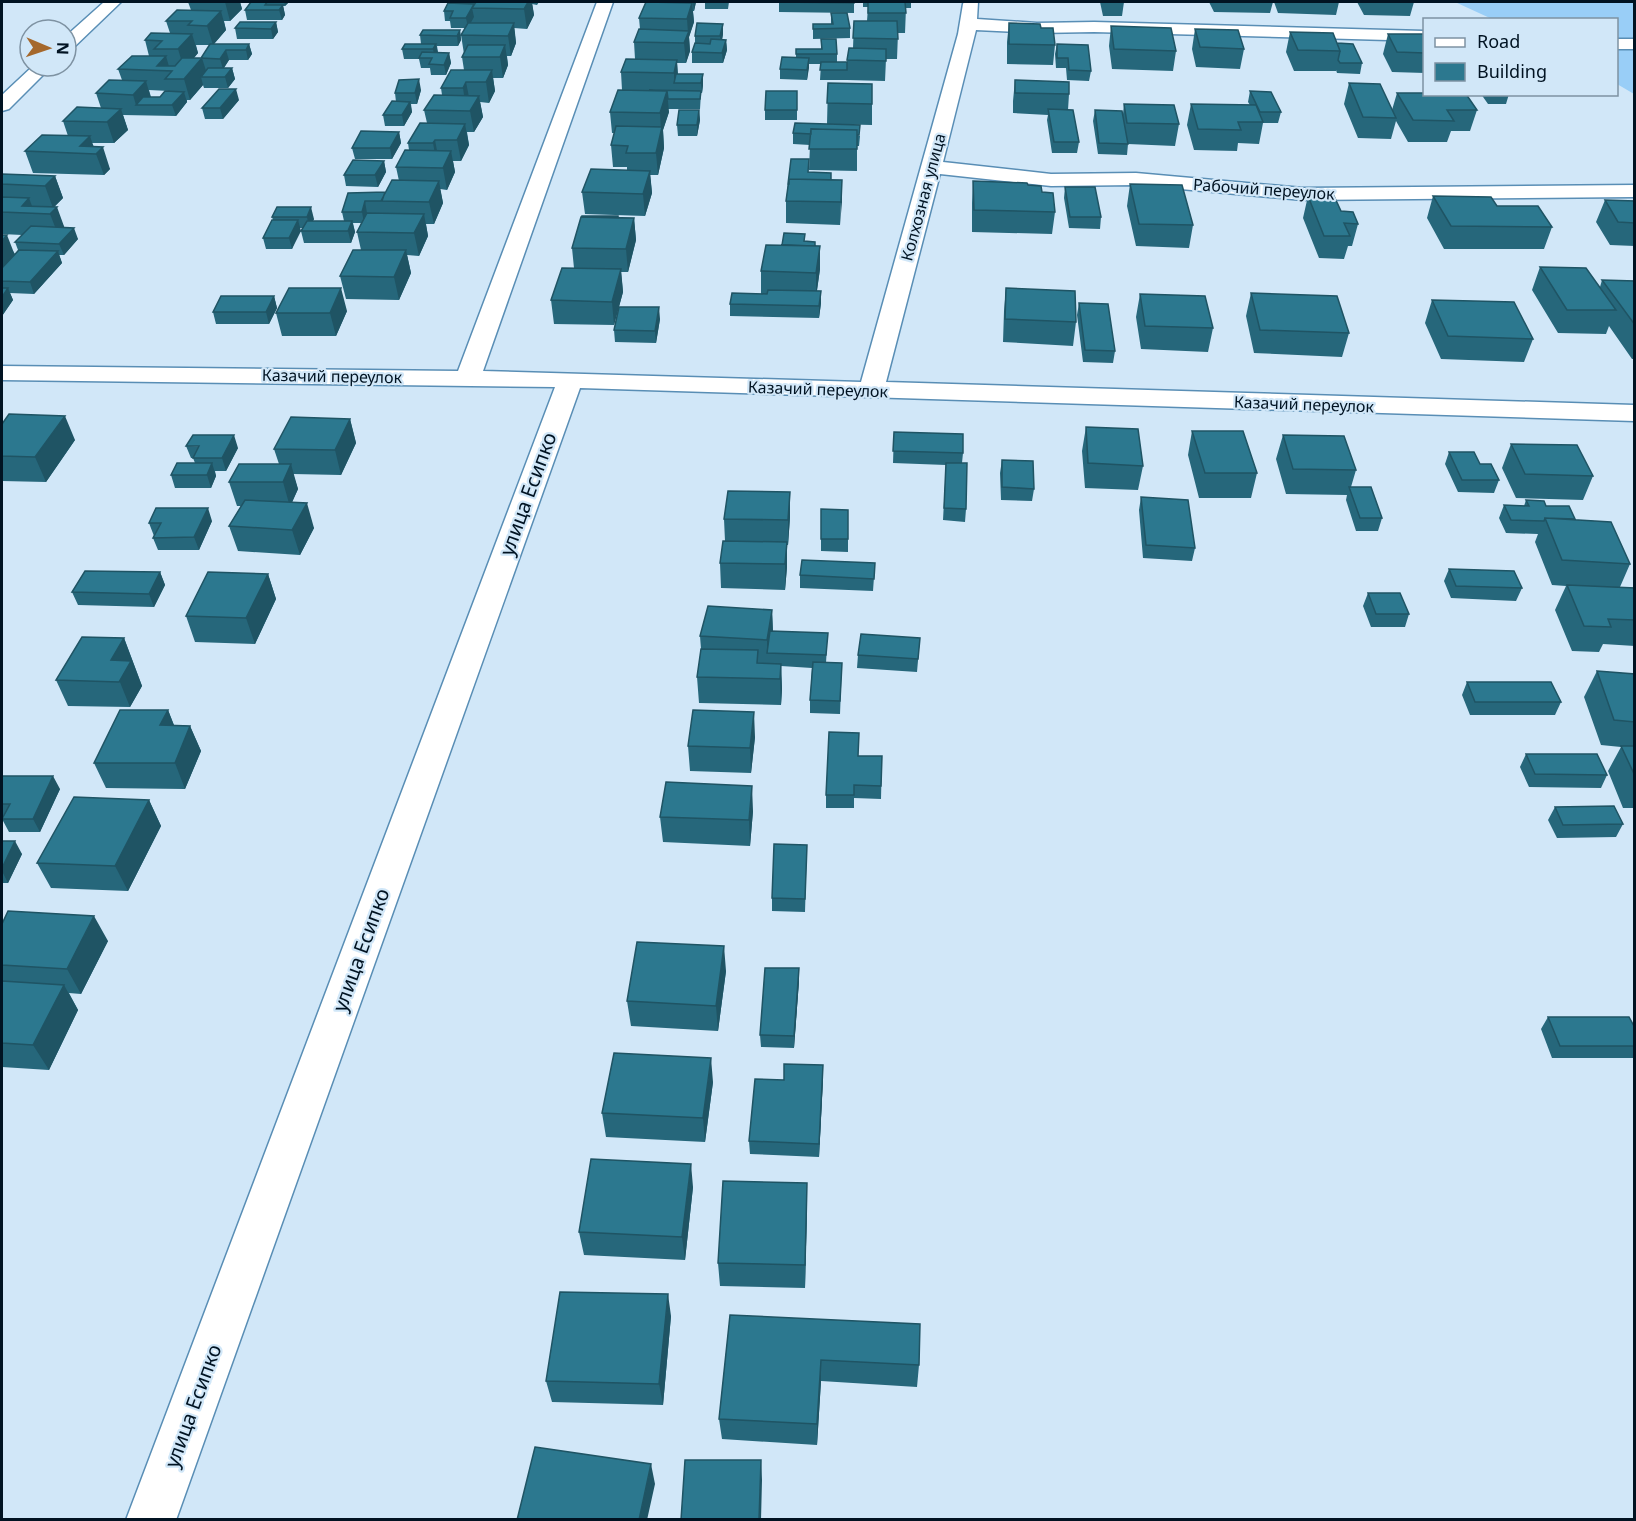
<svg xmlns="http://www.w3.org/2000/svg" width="1636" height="1521" viewBox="0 0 1636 1521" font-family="'Noto Sans',sans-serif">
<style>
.green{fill:#99cef7}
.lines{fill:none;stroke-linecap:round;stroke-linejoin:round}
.minor-casing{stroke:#598eb5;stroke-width:3}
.minor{fill:#fff;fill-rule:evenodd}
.wall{fill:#26677b;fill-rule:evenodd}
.shaded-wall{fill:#1f5464}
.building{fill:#2c788f;stroke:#1f5464;stroke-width:1.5}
.labels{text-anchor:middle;stroke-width:4.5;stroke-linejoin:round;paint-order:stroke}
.far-street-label{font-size:16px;fill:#011322;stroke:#d1e7f8}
.street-label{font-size:20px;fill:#011322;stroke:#d1e7f8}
</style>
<rect width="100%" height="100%" fill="#d1e7f8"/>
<path class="green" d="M1455,2H1634V94L1617,84L1616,20L1492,19Z"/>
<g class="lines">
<g class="minor-casing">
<path id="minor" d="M104,2H121L72,49L66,50V36Z
M597,2H613L483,371L861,382L958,34L963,4L964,2H978L977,19L1037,23L1094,22L1424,31V41L1094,32L1037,33L976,30L943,162L1051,174L1136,173L1303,188L1634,185V197L1303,200L1136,185L1051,186L940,174L886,382L1634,405V421L580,388L176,1520H126L555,387L2,380V366L458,371Z
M1616,39H1634V49H1616Z
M33,66H52L9,109L2,111V95Z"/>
</g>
<use href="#minor" class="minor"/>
</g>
<path class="wall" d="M188,2H251H240L242,9L230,21H224L226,30L214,44H249L252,54L248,60H229L224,68H232L235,79L228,88H204L203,85L190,100H187V102L176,116L123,115L128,130L114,143H92L94,147L110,169L104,175L33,173L25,151L68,136L63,121L101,108L96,93L122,80L118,69L149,56L145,40L170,33L166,21L191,10ZM196,45H210L201,58H194L198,53ZM149,90L169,91L160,97H151Z
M251,2H289L285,6H283L285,15L282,20H247L245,10Z
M455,2H539L537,5L532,4L534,15L527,29L514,28L516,43L511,56H507L508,65L503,78H493L495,91L489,103L480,102L483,117L474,132H467L469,145L461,161H453L455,172L447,190L440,189L443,203L434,224H426L428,236L419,256L407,255L411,273L399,300L346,299L340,276L361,250L357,232L361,223H353L355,232L351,243H304L301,231L303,228H300L292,249H266L263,238L273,220L272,217L277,207L314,219L313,221H344L342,212L348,193H385L399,181L396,167L409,150L408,143L427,123L424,110L442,95L441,88L464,70L462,57L464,54L461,35L465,28H451L450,21H445L444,11L455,3Z
M646,2H696L694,11H693L694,22L689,37L690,51L686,63H677L678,74H703V85L702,93H701L700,109H668L669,112L663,130L664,148L658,175H650L652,193L645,216L585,214L582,192L627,170V167H613L611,145L614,133H612L610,112L622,90L621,72L635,59L634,42L640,29L639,18Z
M699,2H729L728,9H705V3H699Z
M779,2H854V13L779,12Z
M863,2H911V8H906L905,33H898L897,59H886L885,81L847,80H820L821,64H809L807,80L780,79V69L796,57V49H821V39L837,54V62H847L849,48H853L854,21H867L868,7H863Z
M1100,2H1124L1122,16H1103Z
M1209,2H1273L1270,13L1214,12Z
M1274,2H1339L1336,15L1278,13Z
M1357,2H1414L1410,16L1364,15Z
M831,13L850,28V38L813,39V24H831Z
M276,22L278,32L273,39H237L235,28Z
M1009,23L1055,45L1053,65L1007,64V42Z
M1111,26L1176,51L1173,71L1112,69L1109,46Z
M1195,29L1244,49L1240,69L1196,67L1192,49Z
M460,30L461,40L458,46H437L438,52L449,53L451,63L446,75H431L430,68H421L419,59H404L402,49L421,44L420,35Z
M1290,32L1337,43L1362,63L1360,74L1337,73L1336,70V71H1294L1286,52Z
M723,34L722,39L726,40L727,50L723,63H692V52L695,43V36Z
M1388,34L1425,38V73L1392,72L1383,54Z
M1057,44L1091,71L1089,81L1067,80L1066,68H1056L1055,54Z
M1015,80L1069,94L1068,110L1079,142L1077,153H1052L1047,120L1048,115L1013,113V101Z
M828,83L872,84V125L830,124L860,136L859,146H857V171L809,170L810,145L793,144V133L827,124Z
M1349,83L1392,110L1397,93L1477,110L1470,131H1451L1447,142H1408L1396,121L1391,139L1358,138L1344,104Z
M421,90L417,104H411L412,112L404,126H385L383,115L396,102L395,93Z
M797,91V120H765V110Z
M1250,91L1281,112L1278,123H1263L1259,144L1238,143L1237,151L1194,150L1187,125L1191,104L1250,105L1248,102Z
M1481,94H1509L1506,104H1488Z
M239,100L223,119H205L202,108Z
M1124,104L1179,124L1175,146L1128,144L1127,155L1098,154L1093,121L1095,110L1123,114Z
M699,110L700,120L697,136H678L677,125Z
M399,132L401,143L392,159H355L352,148Z
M384,161L386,172L378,187L346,186L344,175Z
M809,172L831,180H842L840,225L786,223V201L788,184Z
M2,174L55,176L63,198L54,207L64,227L78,239L64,255H59L62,263L34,294L10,293L13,300L2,316V235L15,254L18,250L15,242L22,235L2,234Z
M973,181L1028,185L1055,212L1052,234L972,232V203Z
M1130,184L1193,225L1189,248L1136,246L1127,206Z
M1065,187L1101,217L1100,229L1069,228L1064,198Z
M1308,196L1341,211L1358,224L1352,246H1348L1344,259L1319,258L1303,218Z
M1433,196L1497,206L1552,227L1544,249H1444L1427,218Z
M1605,200L1635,201V246L1610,245L1596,222Z
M618,218H634L636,240L628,272H621L623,292L614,325L554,324L551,300L574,268L572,248Z
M805,241L815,246H820V269L817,291L821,303L819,318L730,316V304L761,294V271L782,245Z
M1540,267L1600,287L1602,280L1635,281V359H1632L1609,326L1606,334L1558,333L1532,290Z
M1006,288L1076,322L1073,346L1003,342L1004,311Z
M1251,293L1349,333L1342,357L1254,353L1246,316Z
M1140,294L1213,328L1208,352L1141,349L1136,317Z
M274,296L277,308L269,324H216L213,312Z
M1432,300L1533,339L1524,362L1441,359L1425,323Z
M1079,303L1115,351L1113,363L1083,362L1077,315Z
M347,311L336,336H282L276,313Z
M660,319L656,343L615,342L614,330Z
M350,419L356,443L341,475L293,474L298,489L292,502L314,528L300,555L238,551L229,526L241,506H237L229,482L279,464L274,449Z
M2,424L75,440L46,482L2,481Z
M1086,427L1143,466L1138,490L1085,488L1082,451Z
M1192,431L1257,473L1251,498H1199L1188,455Z
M894,432L963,453L962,463L966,509L965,522L943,520L946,465L893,463Z
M1283,435L1356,470L1351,487L1382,518L1378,531H1356L1346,500L1347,495L1286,494L1276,459Z
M1511,444L1593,476L1583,500L1516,498L1502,468Z
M186,446L238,448L226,471H215L216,476L211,488H175L171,475L195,463L193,458H191Z
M1449,452L1480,464L1499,480L1494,493L1458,492L1445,464Z
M1002,460L1034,489L1032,501L1001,500L1000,473Z
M790,492V517L788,545H787V567L785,590L721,588L720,563L725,541L724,519Z
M1141,497L1195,548L1192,561L1143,558L1139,510Z
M1526,500L1546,506L1575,519L1630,564L1620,587L1635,588V646L1603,644L1599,652L1572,651L1555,610L1566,586L1552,585L1535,542L1538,534L1506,533L1499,518L1504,505L1524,506Z
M821,509L848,510V552L821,551Z
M212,521L199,550H158L153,538L154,536L149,523Z
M875,563L873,591L800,588V575Z
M1449,569L1522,588L1516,601L1451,598L1444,581Z
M160,572L165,585L154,607L78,605L72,592Z
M268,574L276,599L255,644L195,642L186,616Z
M1368,593L1409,614L1405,627H1371L1363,606Z
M772,610L773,631L827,646L826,663H842L840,714L810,713V700L812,668L781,666L782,689L781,705L699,703L697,677L701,649L700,636Z
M124,638L142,686L130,707L68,706L56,680Z
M920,638L917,672L857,668L858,655Z
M1597,671L1635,674V808H1623L1608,771L1621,747L1601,745L1584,697Z
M1467,682L1561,702L1555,715H1470L1462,695Z
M168,710L174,725L190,726L201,751L185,789L106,788L94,763Z
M755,737L751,773L690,771L688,746Z
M1526,754L1607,775L1601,788L1529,787L1520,767Z
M858,756H882L881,799L854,798V808H826V795Z
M2,776L60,789L40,832H9L2,819L3,817H2Z
M149,800L161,826L128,891L51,888L37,863Z
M1555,807L1623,824L1616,837L1557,838L1548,820Z
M753,811L750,846L663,842L660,817Z
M2,841L22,854L8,883H2Z
M807,845L805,912L772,911V898Z
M2,924L108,941L81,994L69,993L78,1010L49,1070L2,1067Z
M799,968V981L794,1048L761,1047L760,1035Z
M726,971L718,1031L631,1026L627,1001Z
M1548,1017L1635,1028V1058H1552L1541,1029Z
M823,1078L819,1157L750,1154L749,1141L784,1080Z
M713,1082L705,1142L606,1137L602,1113Z
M693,1187L685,1260L584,1255L579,1232Z
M807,1206L805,1288L720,1286L718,1263Z
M730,1315L919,1365L917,1387L821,1381L817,1445L722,1439L719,1419Z
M671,1316L663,1405L552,1402L546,1381Z"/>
<path class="shaded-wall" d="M225,2H240L242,9L230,21Z
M284,2H289L285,6Z
M528,2H532L534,15L527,29L524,9Z
M693,2H696L694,11Z
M692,3L694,22L689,37L690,51L686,63L684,43L688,33L687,19Z
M283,5L285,15L282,20L279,10Z
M472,8L474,17L468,28L466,18Z
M221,11L226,30L213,45L207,26Z
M276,22L278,32L273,39L271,29Z
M514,23L516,43L511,56L508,36Z
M723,24V34L721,47L720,36Z
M460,30L461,40L458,46L457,36Z
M192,34L198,53L184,69L178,49Z
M726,40L727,50L723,63L722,53Z
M249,44L252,54L248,60L246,50Z
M436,44L438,54L435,59L433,49Z
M505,45L508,65L503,78L500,57Z
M226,50L229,60L223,69L220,59Z
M449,53L451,63L446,75L444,65Z
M166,56L170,70L157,66Z
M202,58L208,77H201L203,85L190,100L184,79Z
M809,58V68L807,80V70Z
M677,60L678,81L674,83V73Z
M232,68L235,79L228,88L225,77Z
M492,70L495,91L489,103L486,82Z
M703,74V85L702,93L701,83Z
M419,79L421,90L417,104L415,93Z
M146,81L152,102L136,105L139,115L133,95Z
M466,82L470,102L466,109L463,88Z
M236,89L239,100L223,119L220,108Z
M667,91L669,112L663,130L664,148L658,175L656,153L661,132L660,113Z
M184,92L187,102L176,116L172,105Z
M479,96L483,117L474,132L470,111Z
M410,102L412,112L404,126L402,115Z
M121,109L128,130L114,143L107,122Z
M699,110L700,120L697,136V125Z
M465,124L469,145L461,161L457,140Z
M399,132L401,143L392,159L390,148Z
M90,136L96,154L80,146Z
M435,140L439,161L437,165L433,143Z
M103,147L110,169L104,175L96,154Z
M451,151L455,172L447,190L443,168Z
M384,161L386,172L378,187L375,175Z
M650,171L652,193L645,216L643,194Z
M55,176L63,198L53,208L45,186Z
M842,180V202L840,225L841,202Z
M439,181L443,203L434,224L429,202Z
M29,198L35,214L22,206Z
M365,201L367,213L364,223L362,212Z
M57,207L65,229L59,237L50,214Z
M311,207L314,219L309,228L307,217Z
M424,214L428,236L419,256L414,233Z
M634,218L636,240L628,272L626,249Z
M298,220L301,231L292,249L289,238Z
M352,221L355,232L351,243L348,231Z
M74,228L78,239L64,255L59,244Z
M7,235L16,258L2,273V241Z
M820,246V269L816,296V273Z
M406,250L411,273L399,300L394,277Z
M58,251L62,263L34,294L30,282Z
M621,269L623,292L614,325L612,302Z
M8,288L13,300L2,316V297Z
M341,288L347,311L336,336L330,313Z
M821,291V303L819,318V306Z
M274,296L277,308L269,324L266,312Z
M659,307L660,319L656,343L655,331Z
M65,416L75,440L46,482L35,457Z
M350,419L356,443L341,475L335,450Z
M234,435L238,448L226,471L222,458Z
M212,463L216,476L211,488L207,475Z
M291,464L298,489L290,507L283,482Z
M790,492V517L788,545V520Z
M307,503L314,528L300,555L292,530Z
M208,508L212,521L199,550L194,537Z
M787,542V567L785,590V564Z
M160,572L165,585L154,607L149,594Z
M268,574L276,599L255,644L246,618Z
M772,610L773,635L767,653V640Z
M124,638L142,686L130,707L111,660Z
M781,664L782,689L781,705L780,679Z
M168,710L178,736L160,725Z
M754,712L755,737L751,773L750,748Z
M190,726L201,751L185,789L175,763Z
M53,776L60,789L40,832L33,819Z
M752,786L753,811L750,846L749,820Z
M149,800L161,826L128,891L115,866Z
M15,841L22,854L8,883L2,871V868Z
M94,916L108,941L81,994L67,969Z
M724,946L726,971L718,1031L716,1006Z
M799,968V981L794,1048V1036Z
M64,985L78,1010L49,1070L33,1045Z
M711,1058L713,1082L705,1142L703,1118Z
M823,1065V1078L819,1157V1144Z
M691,1164L693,1187L685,1260L682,1237Z
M807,1183V1206L805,1288V1265Z
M668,1294L671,1316L663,1405L659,1384Z
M821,1360V1381L817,1445V1424Z
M761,1460L762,1480L761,1520H759Z
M651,1464L655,1484L647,1520H639Z"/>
<path class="building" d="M251,2H267L265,5H283L279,10H245Z
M476,2H528L524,9L472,8Z
M646,2L692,3L687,19L639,18Z
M779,2H854V3Z
M868,2H905L906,13H868Z
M448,3L474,4L466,18H450L453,11H444Z
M177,10L221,11L207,26L188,25L192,21H166Z
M831,13H847L850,28L813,29V24H833Z
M854,21H897L898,39L853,38Z
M240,22H276L271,29L235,28Z
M468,23H514L508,36L461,35Z
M697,23L723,24L720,36H695Z
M1009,23L1040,24L1041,28H1053L1055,45L1009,44Z
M1111,26L1171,28L1176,51L1114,49Z
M639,29L689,31L684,43L634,42Z
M1195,29L1238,30L1244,49L1200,47Z
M423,30H460L457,36L420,35Z
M1290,32L1333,33L1340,51L1298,50Z
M151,33L192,34L178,49H154L162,41L145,40Z
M1388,34H1423L1425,38V53L1397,52Z
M711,39L726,40L722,53L692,52L695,43L710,44Z
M821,39H836L837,54H796V49H822Z
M1337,43L1353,44L1362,63H1340L1338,60L1340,51Z
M210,44H249L246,50H226L220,59L201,58Z
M405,44H436L433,49H402Z
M1057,44L1088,45L1091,71L1069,70L1068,58H1057Z
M468,45H505L500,57H462Z
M849,48L886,49V61L847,60Z
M422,52L449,53L444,65L429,64L432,58H419Z
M132,56H166L157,66H175L182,58H202L184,79H165L172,71L118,69Z
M782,57L809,58L807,70L780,69Z
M626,59L677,60L674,73L621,72Z
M821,62H847V70H820Z
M208,68H232L225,77H201Z
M451,70H492L486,82H466L463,88H441Z
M676,74H703L701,83H674Z
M419,79L415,93H395L399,80Z
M109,80L146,81L133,95L96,93Z
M1015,80L1069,82V94L1015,93Z
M828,83L872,84V104L827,103Z
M1349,83L1380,84L1396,118L1363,117Z
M219,89H236L220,108H202Z
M618,90L667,91L660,113L610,112Z
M649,90L701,91L700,99H668L667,91Z
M165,91L184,92L172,105H136L143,97H160Z
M766,91H797V110H765Z
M1250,91L1271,92L1281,112H1260Z
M1397,93H1425V94H1466L1477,110H1447L1454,121L1413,120Z
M434,95L479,96L470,111L424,110Z
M392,101L410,102L402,115H383Z
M1124,104L1174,105L1179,124L1127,123Z
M1191,104L1256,105L1263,122H1238L1241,130L1198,129Z
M77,107L121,109L107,122L63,121Z
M1048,109L1073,110L1079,142H1054Z
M679,110H699L697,125H677Z
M1095,110L1122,111L1128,144L1099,143Z
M420,123L465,124L457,140H435L433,143H408Z
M795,123L860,125L859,135H857V130L811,129V134L793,133Z
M616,126L662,127L656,153H626L628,146L611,145Z
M811,129L857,130V149H809Z
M361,131L399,132L390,148H352Z
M42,135L90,136L80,146L103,147L96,154L25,151Z
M405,150L451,151L443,168L396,167Z
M791,159H809L808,172L831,173V180L789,179V184H788Z
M353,160L384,161L375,175H344Z
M591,169L650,171L643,194L582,192Z
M2,174L55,176L45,186L2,184Z
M789,179L842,180L841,202L786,201Z
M392,180L439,181L429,202L381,201Z
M973,181L1027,183L1028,185L1041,186L1042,192L1053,193L1055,212L974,210Z
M1130,184L1182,185L1193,225L1139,224Z
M1065,187H1095L1101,217H1070Z
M385,192L382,201H365L362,212H342L348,193Z
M1308,196H1334L1341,211L1353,212L1358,224L1344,223L1350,236H1324Z
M1433,196L1491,197L1497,206H1538L1552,227L1451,226Z
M2,197L29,198L22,206L57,207L50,214L2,212Z
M1605,200L1635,201V223L1618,222Z
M277,207H311L307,217H272Z
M367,213L424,214L414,233L357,232Z
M582,216H618V218L582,217Z
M581,217L634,218L626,249L572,248Z
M272,220H298L289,238H263Z
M307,221H352L348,231H301Z
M31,226L74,228L59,244L15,242Z
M784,233L805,234L804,241L815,242V246L782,245Z
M2,235H7L2,241Z
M766,245L820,246L816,273L761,271Z
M19,250L58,251L30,282L2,281V268Z
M353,250H406L394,277L340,276Z
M1540,267L1586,268L1616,310H1567Z
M562,268L621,269L612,302L551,300Z
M1602,280L1635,281V325Z
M2,288H8L2,297Z
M289,288H341L330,313H276Z
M1006,288L1075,291L1076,322L1005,319Z
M768,290L821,291L819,306L730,304L732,293L767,294Z
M1251,293L1337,296L1349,333L1260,330Z
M1140,294L1205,296L1213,328L1145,326Z
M221,296H274L266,312H213Z
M1432,300L1514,302L1533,339L1448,336Z
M1079,303L1108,304L1115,351L1085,350Z
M619,307H659L655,331L614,330Z
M9,414L65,416L35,457L2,456V424Z
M291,417L350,419L335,450L274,449Z
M1086,427L1138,429L1143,466L1088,463Z
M1192,431H1243L1257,473H1205Z
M894,432L963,434V453L893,451Z
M193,435H234L222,458H193L199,446H186Z
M1283,435L1344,436L1356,470L1293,469Z
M1511,444L1577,445L1593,476L1525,474Z
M1449,452H1474L1480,464H1491L1499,480H1462Z
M1002,460L1033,461L1034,489L1002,487Z
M177,463H212L207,475H171Z
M946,463H967L966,509L944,508Z
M239,464H291L283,482H229Z
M1349,487H1371L1382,518H1360Z
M728,491L790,492L788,520L724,519Z
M1141,497L1188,500L1195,548L1146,545Z
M245,500L307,503L292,530L229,526Z
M1526,500L1544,501L1546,506H1569L1575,519L1545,518L1544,521L1511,520L1504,505L1529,506Z
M156,508H208L194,537L153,538L161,523H149Z
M821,509L848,510V539H821Z
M1545,518L1611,522L1630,564L1562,560Z
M723,541L787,542L785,564L720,563Z
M802,560L875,563L874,579L800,575Z
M1449,569L1514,571L1522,588L1456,586Z
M85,571L160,572L149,594L72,592Z
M208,572L268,574L246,618L186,616Z
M1567,585L1635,588V620L1608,619L1611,627L1584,626Z
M1368,593H1400L1409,614H1376Z
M708,606L772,610L767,640L700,636Z
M770,631L828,633L826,655L767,653Z
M861,634L920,638L918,659L858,655Z
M82,637L124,638L111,660L131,661L119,682L56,680Z
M701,649L758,650L757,663L781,664L780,679L697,677Z
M813,662L842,663L840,701L810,700Z
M1597,671L1635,674V722L1614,720Z
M1467,682H1551L1561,702H1475Z
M120,710H168L160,725L190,726L175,763H94Z
M693,710L754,712L750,748L688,746Z
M829,732L859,733L858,756H882L881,786L854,785V795H826Z
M1621,746H1635V776Z
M1526,754H1597L1607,775L1535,774Z
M2,776H53L33,819H2L10,804H2Z
M666,782L752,786L749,820L660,817Z
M74,797L149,800L115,866L37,863Z
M1614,806L1623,824L1563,825L1555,807Z
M2,841H15L2,868Z
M774,844L807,845L805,899L772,898Z
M8,911L94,916L67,969L2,965V924Z
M637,942L724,946L716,1006L627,1001Z
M765,968H799L794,1036L760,1035Z
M2,981L64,985L33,1045L2,1043Z
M1548,1017H1629L1635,1028V1046H1560Z
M614,1053L711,1058L703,1118L602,1113Z
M784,1064L823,1065L819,1144L749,1141L755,1079L784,1080Z
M591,1159L691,1164L682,1237L579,1232Z
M723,1181L807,1183L805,1265L718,1263Z
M560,1292L668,1294L659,1384L546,1381Z
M730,1315L920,1324L919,1365L821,1360L817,1424L719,1419Z
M535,1447L651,1464L639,1520H517Z
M685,1460H761L759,1520H681Z"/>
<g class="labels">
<g class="far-street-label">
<text transform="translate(1264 189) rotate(4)" y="6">Рабочий переулок</text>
<text transform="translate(923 197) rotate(-75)" y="6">Колхозная улица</text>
<text transform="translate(332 376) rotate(1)" y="6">Казачий переулок</text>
<text transform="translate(818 389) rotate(2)" y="6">Казачий переулок</text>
<text transform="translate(1304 404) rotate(2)" y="6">Казачий переулок</text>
</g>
<g class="street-label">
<text transform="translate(528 494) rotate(-70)" y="7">улица Есипко</text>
<text transform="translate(361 950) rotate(-70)" y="7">улица Есипко</text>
<text transform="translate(193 1406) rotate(-70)" y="7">улица Есипко</text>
</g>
</g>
<rect width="1636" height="1521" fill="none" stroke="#011322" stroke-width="6"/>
<rect x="1423" y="18" width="195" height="78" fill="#d1e7f8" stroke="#7e92a2" stroke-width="1.5"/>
<rect x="1435" y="38" width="30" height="9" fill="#ffffff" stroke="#7e92a2" stroke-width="1.5"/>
<text x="1477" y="48" font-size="18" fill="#011322">Road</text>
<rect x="1435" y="63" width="30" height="18" fill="#2c788f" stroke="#7e92a2" stroke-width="1.5"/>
<text x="1477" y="78" font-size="18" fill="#011322">Building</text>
<g transform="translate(48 48) rotate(92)"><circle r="28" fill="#d1e7f8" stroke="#7e92a2" stroke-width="1.5"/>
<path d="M0-4.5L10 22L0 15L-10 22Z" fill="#a5682c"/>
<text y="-9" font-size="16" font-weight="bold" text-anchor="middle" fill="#011322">N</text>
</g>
</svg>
